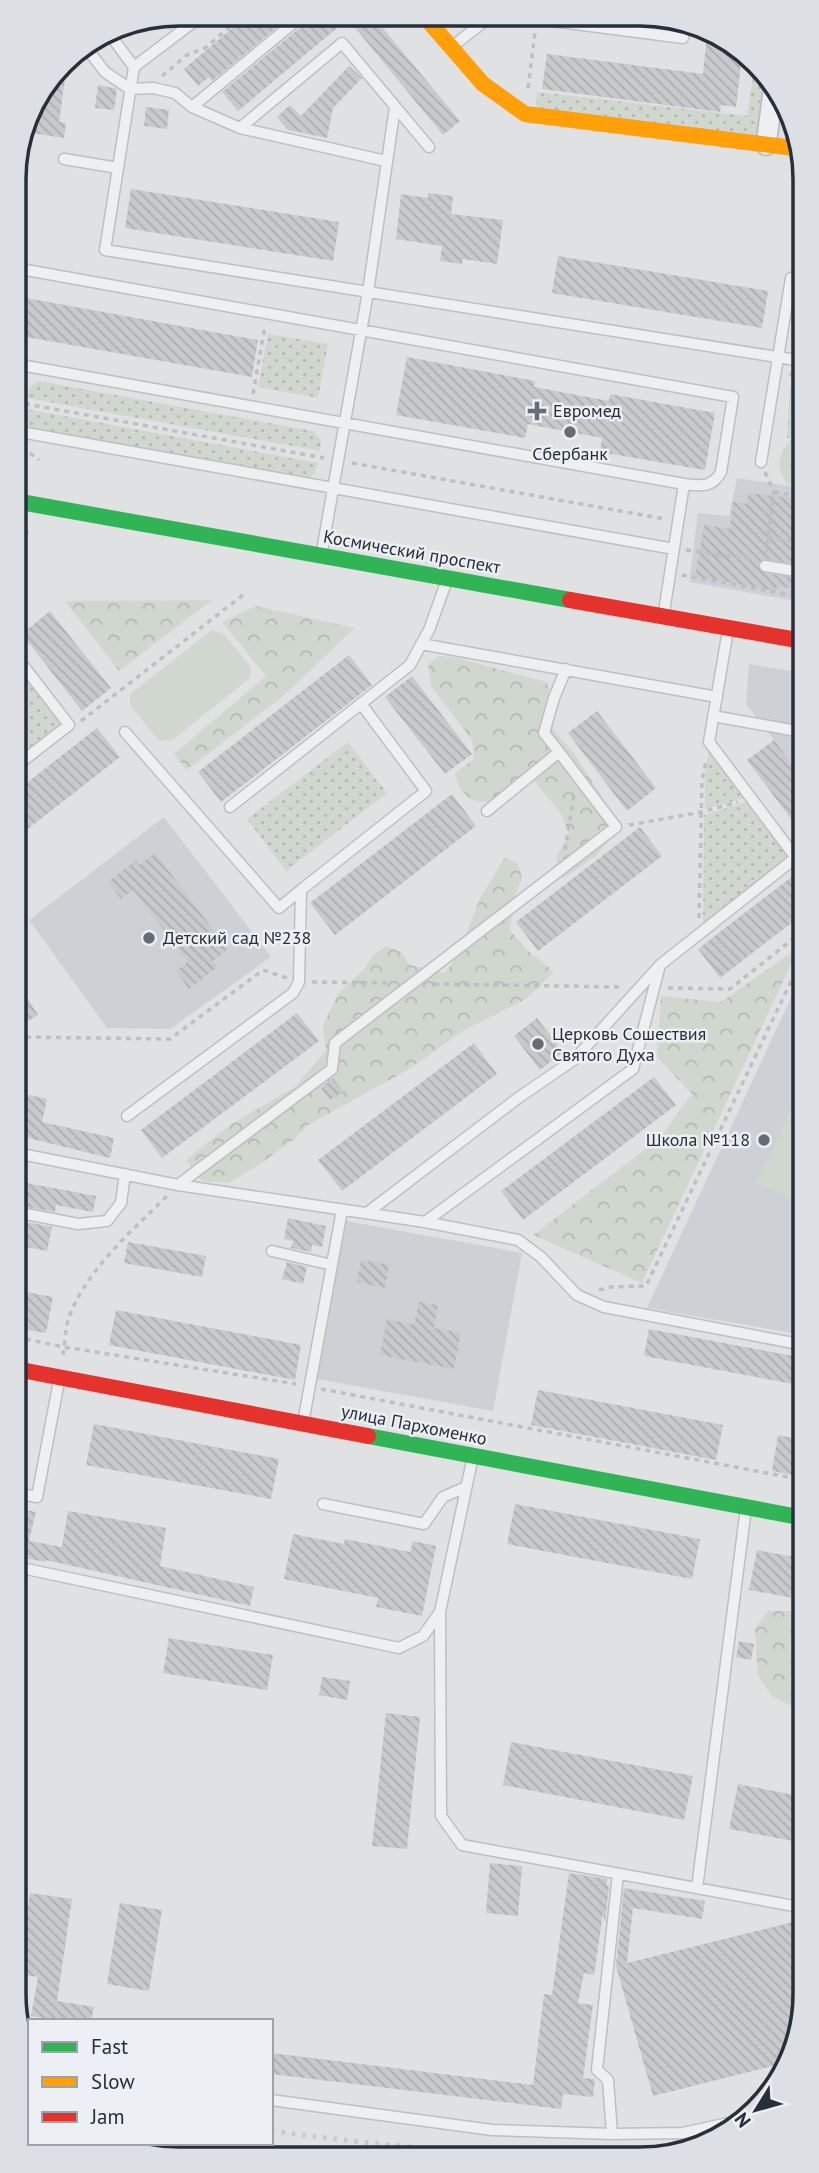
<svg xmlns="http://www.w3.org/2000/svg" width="819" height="2173" viewBox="0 0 819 2173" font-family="'PT Sans',sans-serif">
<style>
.built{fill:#cdd1d6}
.green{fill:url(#green-dots)}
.forest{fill:url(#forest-crowns)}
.pitch{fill:#d0d7cf}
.building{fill:url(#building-back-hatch)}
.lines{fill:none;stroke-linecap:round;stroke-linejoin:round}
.lane-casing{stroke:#bdbfc1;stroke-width:13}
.street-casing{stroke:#bdbfc1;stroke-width:23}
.path{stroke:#bdbfc2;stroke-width:3.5;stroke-dasharray:5 5;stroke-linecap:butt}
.lane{stroke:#eeeff0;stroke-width:10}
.street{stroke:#eeeff0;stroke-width:19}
.fast{stroke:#30b455;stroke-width:16}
.slow{stroke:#ff9f0a;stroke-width:16}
.jam{stroke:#e5322d;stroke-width:16}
.rail{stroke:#c7c9cb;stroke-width:5;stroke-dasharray:3.5 7;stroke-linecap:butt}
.poi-dot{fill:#686d75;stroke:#eceff3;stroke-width:2.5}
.labels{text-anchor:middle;stroke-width:5;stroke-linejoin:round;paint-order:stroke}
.poi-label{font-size:18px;fill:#282f3a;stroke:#eceff3;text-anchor:start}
.street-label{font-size:18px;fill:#282f3a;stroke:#eceff3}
.rim{fill:none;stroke:#282f3a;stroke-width:3.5}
</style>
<defs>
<pattern id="green-dots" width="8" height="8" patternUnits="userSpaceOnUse" patternTransform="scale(1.75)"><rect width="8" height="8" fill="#d0d7cf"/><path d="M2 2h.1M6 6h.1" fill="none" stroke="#b3b9b2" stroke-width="1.8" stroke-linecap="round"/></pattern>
<pattern id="forest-crowns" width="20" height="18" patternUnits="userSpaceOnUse" patternTransform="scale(1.75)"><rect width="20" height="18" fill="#d0d7cf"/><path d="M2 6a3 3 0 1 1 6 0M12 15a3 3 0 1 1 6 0" fill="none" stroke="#b3b9b2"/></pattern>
<pattern id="building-back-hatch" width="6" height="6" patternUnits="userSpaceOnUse" patternTransform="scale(1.75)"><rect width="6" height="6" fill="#c7c9cb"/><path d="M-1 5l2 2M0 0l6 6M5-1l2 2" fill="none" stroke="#abadaf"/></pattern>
</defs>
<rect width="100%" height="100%" fill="#dfe1e3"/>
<path class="built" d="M737,478L802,488V602L689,582L698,513L729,516Z
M749,664L803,673V777L746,704Z
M164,817L271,957L170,1029L107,1028L29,920Z
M803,972L804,1335L647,1308Z
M346,1221L522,1253L493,1411L317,1379Z
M124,2143H138L221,2156H148Z"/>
<path class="green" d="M755,62L771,90L765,142L536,112L537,92L747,116Z
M268,334L328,344L318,398L258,387Z
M38,381L313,431L321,440L320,451L27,398L30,387Z
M790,387L796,388L802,396V438H787Z
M26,409L318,463L315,474L305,479L30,429L24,421Z
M15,657L67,725L15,765Z
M348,742L387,793L286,871L247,819Z
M709,744L748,797L705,809V781Z
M750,801L790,858L703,928L704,815Z"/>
<path class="forest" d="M802,439V486L787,484C775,466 778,457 790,440Z
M212,600L119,671L65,601Z
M256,606L355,628L282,697L187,770L174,754L266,676L222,622Z
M439,656L458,658L546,682L550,689L549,707L553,729L574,753L605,802L610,839L596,856L564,878L557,876V856L569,834L560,812L534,781C529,781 521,781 517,783C512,785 509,791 504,794C481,810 460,800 455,773L474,759L472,740L431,686L428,664Z
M505,857L518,863L522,878L514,899L510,930L526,949L554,972L526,999L464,1030L406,1071L308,1125L293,1140L263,1162L229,1183L202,1181L186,1160L230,1125L295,1087L326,1050L323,1025L338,994L365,968L373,955L386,946L401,952L410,965L445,973L459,953L480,898Z
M799,947L642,1283L533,1235L659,1139L692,1094L657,1057L661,996L721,1002Z
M768,1611H804V1712L772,1696L758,1676L755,1629Z"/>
<path class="pitch" d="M212,630L224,634L249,665L251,669L250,678L172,740L159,741L132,707L130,703V694Z
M796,1099L803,1102V1204L757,1183Z"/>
<path class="building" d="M249,14L292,15L212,81L209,77L198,86L184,69Z
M310,15H372L460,121L443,135L348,19L238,111L222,92L308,21Z
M707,36L742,55L736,107L721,105L720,112L542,89L547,54L703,74Z
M68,58L59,122L66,123L64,138L24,132L31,106Z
M349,66L362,78L333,108L327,138L288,130L277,117L290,105L301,116Z
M98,85L117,89L114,110L95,108Z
M146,107L169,110L167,129L144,126Z
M131,189L339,222L333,261L125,228Z
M428,193L453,196L451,214L503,220L497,264L463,259L462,264L440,261L442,246L396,239L401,194L428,198Z
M558,256L768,291L762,328L552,293Z
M15,296L258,340L252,377L15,335Z
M407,357L535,381L534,387L609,401L610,394L715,413L705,470L600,452L602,438L559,430L528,424L525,438L396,415Z
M748,493L802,499V565L766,559L760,561L758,565L763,573L802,579V590L777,586L776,591L695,576L704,525L730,529L733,502L747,504Z
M50,611L111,688L82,711L22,634Z
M349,655L372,685L221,802L198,772Z
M412,676L472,754L445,774L385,697Z
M597,711L656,788L627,811L568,733Z
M97,728L120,757L15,839V792Z
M774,740L803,778V835L747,760Z
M452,794L476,826L335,935L310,903Z
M640,827L662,856L538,951L516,922Z
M155,853L228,949L213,961L217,967L189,989L176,971L188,962L133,890L121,899L108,882L136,860L139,865Z
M803,868V914L720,978L698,949Z
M16,979L38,1015L16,1028Z
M297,1013L319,1041L162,1158L141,1130Z
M537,1018L563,1052L540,1070L514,1036Z
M474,1043L497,1074L342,1191L318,1160Z
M654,1077L676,1105L523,1220L501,1191Z
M333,1078L343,1091L330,1100L321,1088Z
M16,1092L47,1099L42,1122L114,1138L110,1158L16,1135Z
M16,1181L96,1196L93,1212L56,1205L55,1212L16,1205Z
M288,1218L326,1226L322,1247L312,1245L311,1252L291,1248L293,1241L284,1239Z
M16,1220L52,1227L47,1251L16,1245Z
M128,1242L206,1256L202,1277L124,1263Z
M361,1260L389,1265L385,1288L357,1282Z
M287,1262L307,1267L303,1284L282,1279Z
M16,1290L53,1297L46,1333L16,1328Z
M419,1302L438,1305L434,1328L461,1333L454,1369L380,1355L387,1319L414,1325Z
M116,1310L301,1345L295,1380L109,1345Z
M649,1329L804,1358V1386L644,1356Z
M538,1390L723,1425L716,1460L531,1425Z
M94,1424L279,1459L271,1499L86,1465Z
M778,1435L804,1440V1477L772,1471Z
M515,1504L700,1539L692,1579L507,1544Z
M16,1508L36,1512L29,1541L62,1547L68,1511L166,1528L160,1566L254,1587L250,1606L46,1560V1562L25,1558L24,1561L17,1560Z
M293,1534L344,1544L345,1539L410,1552L413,1541L436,1546L422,1616L376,1607L378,1598L284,1579Z
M757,1550L804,1559V1600L749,1590Z
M169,1638L273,1655L267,1690L163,1673Z
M739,1641L754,1644L751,1660L736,1657Z
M322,1677L350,1681L347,1700L319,1695Z
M386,1713L420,1717L407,1849L372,1846Z
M511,1742L693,1776L684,1820L503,1785Z
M738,1784L804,1797V1843L729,1829Z
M490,1863L522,1866L518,1916L486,1913Z
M569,1873L607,1879V1885L609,1886L605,1923L603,1913L594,1975L584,1973L578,2003L593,2005L583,2078L595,2079L593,2097L563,2094L561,2109L271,2074V2053L533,2085L544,1994L552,1995Z
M624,1888L705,1901L702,1919L633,1908L627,1963L805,1919V2004L793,2056L789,2062L653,2096L616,1966Z
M30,1893L72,1899L57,2001L94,2007L91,2021H62L31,2016L38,1977L18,1974Z
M120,1903L162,1910L149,1991L107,1984Z"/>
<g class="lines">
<g class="lane-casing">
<path id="lane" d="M534,16L537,19L683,38L685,24
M108,32L134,67L204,14
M85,46L105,72L130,89L153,88L175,93L192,107L240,128L386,161
M453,46L491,16
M134,67L105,250L802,361
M192,107L303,15
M240,128L342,43L429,147
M64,159L118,168
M14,232L20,233
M15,268L733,397L721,472C712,488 701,486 684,484L664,612
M15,364L684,484
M15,431L674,549
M761,462L791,278L802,280
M322,551L368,292L395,107
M765,566L802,572
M728,630L709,742L796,858
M421,644L717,697
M15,655L69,725L15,767
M713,716L803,732
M125,732L279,908L301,890
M230,807L410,665L429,630L447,580
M487,811L559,752L544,733L554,698L566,669
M127,1116L293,993L299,982L301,890L426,791L362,705
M16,1153L178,1185L425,1222L518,1240L541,1257L577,1295L604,1307L804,1345
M178,1185L332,1069L335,1043L616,827L559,752
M16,1212L78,1224L107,1221L121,1203L125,1174
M367,1213L518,1098L575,1059L660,965L803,852
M425,1222L633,1069L659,969
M272,1251L332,1265
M303,1423L342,1210
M16,1493L37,1497L59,1381
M323,1504L424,1524L443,1497L466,1487
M17,1567L399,1648L423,1636L440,1612L473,1456
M440,1612L441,1816L462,1845L805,1908
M697,1888L746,1508
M271,2100L492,2130L612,2134L683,2133L742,2120
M612,2134L608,2080L597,2070L618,1874"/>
</g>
<g class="street-casing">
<path id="street" d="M766,145L773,93"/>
</g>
<path class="path" d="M162,76L187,55L205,48L245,14
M528,88L535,33
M790,373L802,389
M253,394L265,326
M15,402L324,458
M22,447L39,460
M352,463L665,519
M765,472L774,492L766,553
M774,492L802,496
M767,537L802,543
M686,550L755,560
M23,554L27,531
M682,575L802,597
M81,721L243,595
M629,825L702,812L738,802
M565,850L574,795
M699,918L702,780L706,762
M312,982L388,983
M434,984L622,987
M668,988L730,989L803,931
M16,1037L170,1039L263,970L287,978
M599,1290L611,1287L646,1286L803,956
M16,1337L64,1347L296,1384
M63,1355C65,1343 65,1329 69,1317C88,1268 131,1232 167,1196
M321,1389L804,1480"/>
<use href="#lane" class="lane"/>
<use href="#street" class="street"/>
<path class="fast" d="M15,501L570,600
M368,1436L804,1518"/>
<path class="slow" d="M424,16L483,84L525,114L802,149"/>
<path class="jam" d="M570,600L803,641
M16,1369L368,1436"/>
<path class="rail" d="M271,2131C371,2144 470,2155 571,2154C621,2153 671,2145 720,2138"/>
</g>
<g class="poi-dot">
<path d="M533.5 400.5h7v7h7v7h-7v7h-7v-7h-7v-7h7z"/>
<circle cx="570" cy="432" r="7"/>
<circle cx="149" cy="938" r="7"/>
<circle cx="538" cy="1044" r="7"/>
<circle cx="764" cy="1140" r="7"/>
</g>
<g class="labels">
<g class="poi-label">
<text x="553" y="417">Евромед</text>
<text x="570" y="460" text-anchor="middle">Сбербанк</text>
<text x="163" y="944">Детский сад №238</text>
<text x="552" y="1040">Церковь Сошествия<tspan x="552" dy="21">Святого Духа</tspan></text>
<text x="750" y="1146" text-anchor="end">Школа №118</text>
</g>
<g class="street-label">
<text transform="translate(412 552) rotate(10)" y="6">Космический проспект</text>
<text transform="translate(414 1425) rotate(11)" y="6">улица Пархоменко</text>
</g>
</g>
<path d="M0 0H819V2173H0ZM179 26H640A153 153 0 0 1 793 179V1994A153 153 0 0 1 640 2147H179A153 153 0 0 1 26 1994V179A153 153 0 0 1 179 26Z" fill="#dce0e4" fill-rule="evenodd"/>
<path class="rim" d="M179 26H640A153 153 0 0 1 793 179V1994A153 153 0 0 1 640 2147H179A153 153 0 0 1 26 1994V179A153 153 0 0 1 179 26Z"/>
<rect x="28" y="2019" width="245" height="126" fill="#eceff3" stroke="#9ea2a9" stroke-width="2"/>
<rect x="42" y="2042" width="35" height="10" fill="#30b455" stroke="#9ea2a9" stroke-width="2"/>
<text x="91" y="2054" font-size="21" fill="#282f3a">Fast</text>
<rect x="42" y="2077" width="35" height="10" fill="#ff9f0a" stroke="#9ea2a9" stroke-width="2"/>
<text x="91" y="2089" font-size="21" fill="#282f3a">Slow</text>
<rect x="42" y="2112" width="35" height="10" fill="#e5322d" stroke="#9ea2a9" stroke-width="2"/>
<text x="91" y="2124" font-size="21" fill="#282f3a">Jam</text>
<g transform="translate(756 2110) rotate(233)" stroke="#eceff3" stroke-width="5" paint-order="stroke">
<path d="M0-5L12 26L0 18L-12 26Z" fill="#282f3a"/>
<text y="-10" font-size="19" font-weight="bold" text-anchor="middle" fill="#282f3a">N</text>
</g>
</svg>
